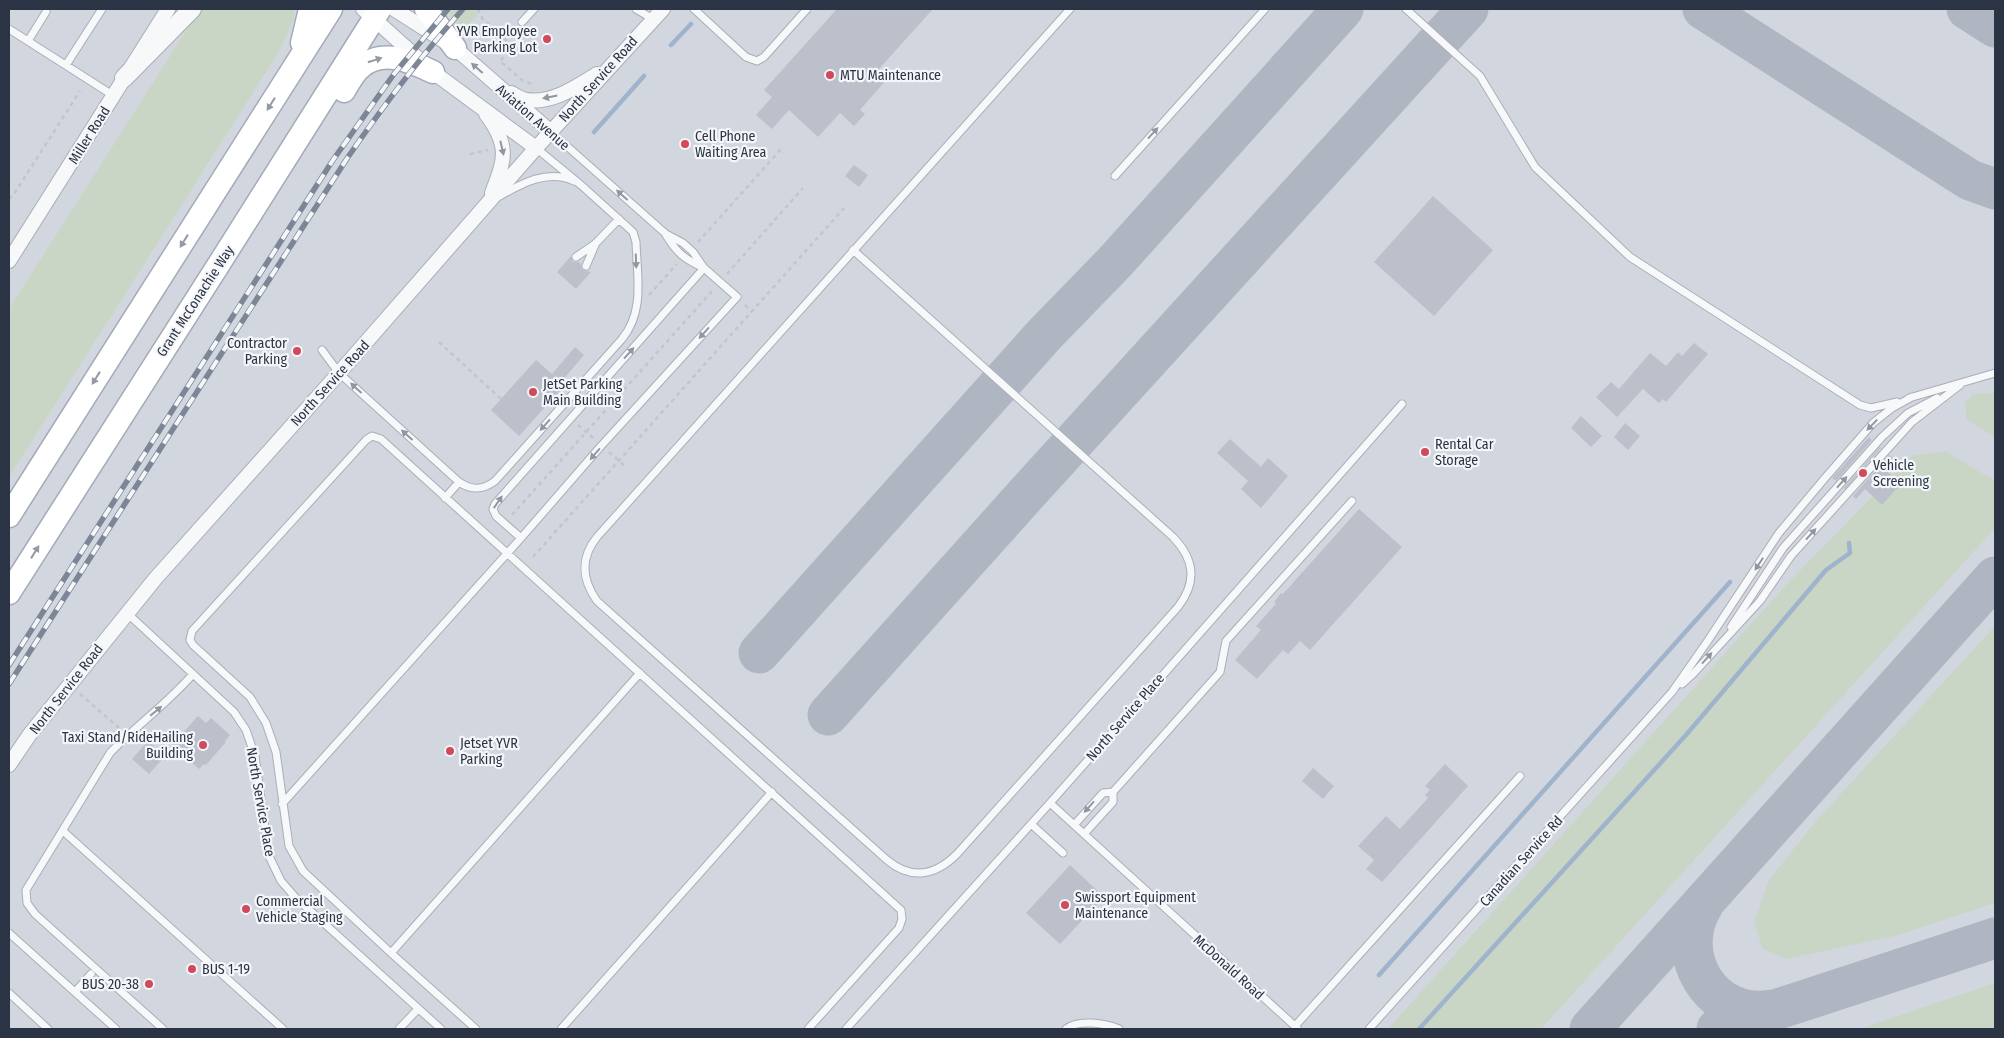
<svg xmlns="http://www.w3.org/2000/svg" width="2004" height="1038" viewBox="0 0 2004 1038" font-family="'Fira Sans Condensed',sans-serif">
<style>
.built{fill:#d2d6de}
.green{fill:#c9d6c5}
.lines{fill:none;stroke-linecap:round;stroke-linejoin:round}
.stream{stroke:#9fb4cc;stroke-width:4.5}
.taxiway{stroke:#b0b6c1;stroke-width:41}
.building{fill:#bbc0ca}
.service-casing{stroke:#a9aeb7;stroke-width:9}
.minor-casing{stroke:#a9aeb7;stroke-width:16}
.tertiary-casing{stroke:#a9aeb7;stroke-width:20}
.primary-casing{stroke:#a3abb8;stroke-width:25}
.path{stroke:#c2c5cb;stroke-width:2.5;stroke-dasharray:4 4;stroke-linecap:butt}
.service{stroke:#f7f8fa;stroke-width:7}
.minor{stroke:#f7f8fa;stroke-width:14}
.tertiary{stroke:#f7f8fa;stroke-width:18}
.primary{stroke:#fff;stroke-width:22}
.rail-casing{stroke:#7d8696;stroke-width:5.5}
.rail{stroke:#f4f6f9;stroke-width:4;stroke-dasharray:11;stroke-linecap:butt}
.oneway{fill:#959aa2}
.oneway2{fill:#9196a0}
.poi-dot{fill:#d1495b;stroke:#f4f6f9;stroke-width:2}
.labels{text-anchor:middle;stroke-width:4.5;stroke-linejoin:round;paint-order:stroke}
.poi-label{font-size:14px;fill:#2b3445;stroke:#f4f6f9;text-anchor:start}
.street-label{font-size:14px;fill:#2b3445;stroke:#f4f6f9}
</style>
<rect width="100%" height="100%" fill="#e4e7ec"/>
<path class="built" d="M9,9H1995V1029H9Z"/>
<path class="green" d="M200,9H294V18L280,50L9,477V309Z
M447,9H475L478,14L462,33Z
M1995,393V437L1967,420L1965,403L1973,394Z
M1945,451L1995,481V528L1541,1029H1388L1787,584L1912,456Z
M1995,626V903L1895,936L1786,959L1763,949L1754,922L1769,880L1815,822Z
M1995,983V1029H1860Z"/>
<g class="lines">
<path class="stream" d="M671,45L691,24
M594,132L644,76
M1379,975L1730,582
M1419,1029L1686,735L1826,570L1850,553L1849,543"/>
<path class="taxiway" d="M1703,9L1959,173L1970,180L1995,189
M1967,9L1995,27
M759,653L1044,335L1114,263L1343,9
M828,715L1029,491L1468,9
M1704,903C1671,954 1711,1021 1772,1010
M1590,1029L1995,577
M1717,1029L1995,938"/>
</g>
<path class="building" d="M837,9H933L878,70L887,79L860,110L865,114L854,126L840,113L818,137L789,110L772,129L756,115L772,97L764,90Z
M854,165L868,175L859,187L845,176Z
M1433,196L1493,250L1434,316L1374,262Z
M571,256L573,262H579L581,264L582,270L591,272L576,289L557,272Z
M1694,343L1708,354L1666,402L1663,399L1659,403L1643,389L1617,417L1596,397L1611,382L1619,389L1650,353L1666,366L1678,352L1682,356Z
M575,347L584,355L561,382L565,385L519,436L491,410L536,360L552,374Z
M1581,416L1602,436L1591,447L1571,428Z
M1625,423L1640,436L1628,450L1614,437Z
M1869,437L1872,440L1836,481L1832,478Z
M1230,439L1261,467L1268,458L1288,476L1261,508L1241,489L1248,481L1217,453Z
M1880,447L1881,448L1845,489L1844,488Z
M1889,455L1893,458L1884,468L1901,484L1882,505L1865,489L1856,499L1853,496Z
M1359,509L1402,547L1310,650L1300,641L1288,654L1283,650L1257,679L1235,660L1261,630L1256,626L1276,604L1274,602L1281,593L1283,594Z
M198,716L206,723L211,718L230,735L225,741L226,742L206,765L204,764L199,769L172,745Z
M148,741L165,756L149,774L132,759Z
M1445,764L1468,786L1382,882L1366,869L1374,860L1358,846L1386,816L1400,829L1428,798L1425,795L1430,790L1425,786Z
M1313,768L1334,786L1323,799L1302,781Z
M1070,865L1104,897L1060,944L1026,913Z"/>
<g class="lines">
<g class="service-casing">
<path id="service" d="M636,9L653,19
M694,9L746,57L757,61L764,57L807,9
M1406,9L1480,76L1535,167L1630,257L1860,405L1871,408L1897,402
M522,22L534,9
M9,29L114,96
M28,41L46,12
M66,65L102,9
M551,132L666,234L683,243L693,252L704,268L737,297L601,446L521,538L496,516L493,509L495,504L704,268
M1115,176L1265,9
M500,196C522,183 548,169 574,181
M666,235C677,253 684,259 704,268
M853,250L1173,537C1195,560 1197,582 1178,607L957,854C935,876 911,880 887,860L597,601C582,580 580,558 597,537L1070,9
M576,257L595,244L619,219
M586,266L595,245
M322,350L339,373L459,482C472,491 483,490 495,481L622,339C645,311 637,276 636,242L633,232L581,185L536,148
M1909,398L1995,373
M445,498L459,482
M127,613L234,712L246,730L255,756L269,856L281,881L295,897L441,1029
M1731,627L1783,548L1882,437L1908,413L1937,398
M1682,684L1693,674L1760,601L1791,556L1912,422L1960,385
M1113,792L1220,672L1226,641L1352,501
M1050,803L1297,1028
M282,804L521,538
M1031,824L1063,853
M1074,825L1103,793L1113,792V802L1084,834
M63,831L283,1029
M9,933L116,1029
M391,953L640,673
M75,992L91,974
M9,993L48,1029
M1295,1026L1520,776
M163,1029L35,914L27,903L26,890L110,753C137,725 168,703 193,674
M399,1029L418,1009
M476,1029L391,953L303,871L289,846L276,752L266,723L250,697L193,645L190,640L192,631L366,440L372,436L381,439L901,910L902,919L899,928L808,1029
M561,1029L772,792
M846,1029L1050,803L1402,404
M1066,1029C1078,1019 1105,1023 1119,1029
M1369,1029L1672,692L1707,642L1779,533L1825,478L1873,423L1892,408L1912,397"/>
</g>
<g class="minor-casing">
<path id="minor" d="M363,9L433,72L536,148
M394,9L455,48L551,132
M511,93C515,95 521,99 526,100C552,104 576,87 597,74
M486,114C510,146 505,159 492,193
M9,261L168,9
M9,765L30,734L155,579L339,373L536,148L663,9"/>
</g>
<g class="tertiary-casing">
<path id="tertiary" d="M124,78L192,9"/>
</g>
<g class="primary-casing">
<path id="primary" d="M426,9L455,48
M302,43L310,9
M344,91C349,83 353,74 360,68C382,48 410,61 433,72
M9,516L331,9
M9,593L219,264L380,9"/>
</g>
<path class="path" d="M478,9L482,18L511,45L509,51L500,61L522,80L534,85
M470,154L488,150
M9,199L14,194L80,91
M698,242L782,148
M727,274L803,188
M649,295L677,264
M745,305L752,312
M439,342L501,399
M578,425L593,438
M609,452L626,467
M512,515L713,290
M533,557L844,208
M80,694L119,728"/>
<use href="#service" class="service"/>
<use href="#minor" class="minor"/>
<use href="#tertiary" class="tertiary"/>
<use href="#primary" class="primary"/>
<g class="rail-casing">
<path id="rail" d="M9,665L333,160L394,74L448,9
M9,684L348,157C384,105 421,56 463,9"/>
</g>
<use href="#rail" class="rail"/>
</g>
<defs><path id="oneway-solid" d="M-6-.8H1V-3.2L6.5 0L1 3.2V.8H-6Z" transform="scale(1.25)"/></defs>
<g class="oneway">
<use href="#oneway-solid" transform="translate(375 60) rotate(-18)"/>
<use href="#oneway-solid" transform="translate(271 104) rotate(122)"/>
<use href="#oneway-solid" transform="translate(184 241) rotate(122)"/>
<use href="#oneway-solid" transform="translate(96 378) rotate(122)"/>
<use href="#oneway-solid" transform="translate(35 552) rotate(-58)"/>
</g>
<g class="oneway2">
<use href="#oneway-solid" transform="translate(477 68) rotate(-139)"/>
<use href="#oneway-solid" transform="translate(550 97) rotate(169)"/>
<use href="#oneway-solid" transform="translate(1153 133) rotate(-48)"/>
<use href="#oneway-solid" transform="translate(502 148) rotate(77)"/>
<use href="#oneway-solid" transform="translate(622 195) rotate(-138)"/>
<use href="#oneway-solid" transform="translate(636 261) rotate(88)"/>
<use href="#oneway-solid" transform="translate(704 333) rotate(132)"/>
<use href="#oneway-solid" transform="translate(629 353) rotate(-48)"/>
<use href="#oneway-solid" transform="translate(356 388) rotate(-138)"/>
<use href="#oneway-solid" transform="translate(545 425) rotate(132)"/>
<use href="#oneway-solid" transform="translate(1872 425) rotate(134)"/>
<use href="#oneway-solid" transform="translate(407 435) rotate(-138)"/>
<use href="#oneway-solid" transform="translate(595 454) rotate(131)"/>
<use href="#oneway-solid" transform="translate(1842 482) rotate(-48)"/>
<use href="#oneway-solid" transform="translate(498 502) rotate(-55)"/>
<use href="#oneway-solid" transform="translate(1811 534) rotate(-48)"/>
<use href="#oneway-solid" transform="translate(1759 564) rotate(123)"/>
<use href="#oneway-solid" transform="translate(1707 658) rotate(-48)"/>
<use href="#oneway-solid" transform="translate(156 711) rotate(-40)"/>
<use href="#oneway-solid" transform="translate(1089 807) rotate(132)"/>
</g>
<g class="poi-dot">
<circle cx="547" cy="39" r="5"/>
<circle cx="830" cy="75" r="5"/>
<circle cx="685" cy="144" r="5"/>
<circle cx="297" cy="351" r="5"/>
<circle cx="533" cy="392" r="5"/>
<circle cx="1425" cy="452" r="5"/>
<circle cx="1863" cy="473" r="5"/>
<circle cx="203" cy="745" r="5"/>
<circle cx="450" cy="751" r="5"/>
<circle cx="1065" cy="905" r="5"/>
<circle cx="246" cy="909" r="5"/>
<circle cx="192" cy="969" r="5"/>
<circle cx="149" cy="984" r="5"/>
</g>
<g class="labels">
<g class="poi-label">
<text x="537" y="36" text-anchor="end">YVR Employee<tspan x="537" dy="16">Parking Lot</tspan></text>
<text x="840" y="80">MTU Maintenance</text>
<text x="695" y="141">Cell Phone<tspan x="695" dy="16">Waiting Area</tspan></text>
<text x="287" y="348" text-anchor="end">Contractor<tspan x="287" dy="16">Parking</tspan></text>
<text x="543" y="389">JetSet Parking<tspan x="543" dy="16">Main Building</tspan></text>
<text x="1435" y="449">Rental Car<tspan x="1435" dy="16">Storage</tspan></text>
<text x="1873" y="470">Vehicle<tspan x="1873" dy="16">Screening</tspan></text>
<text x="193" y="742" text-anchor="end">Taxi Stand/RideHailing<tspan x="193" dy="16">Building</tspan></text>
<text x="460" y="748">Jetset YVR<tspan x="460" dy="16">Parking</tspan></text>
<text x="1075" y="902">Swissport Equipment<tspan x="1075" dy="16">Maintenance</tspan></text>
<text x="256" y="906">Commercial<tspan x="256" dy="16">Vehicle Staging</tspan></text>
<text x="202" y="974">BUS 1-19</text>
<text x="139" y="989" text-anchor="end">BUS 20-38</text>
</g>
<g class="street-label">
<text transform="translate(598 79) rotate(-48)" y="5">North Service Road</text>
<text transform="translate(533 117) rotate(41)" y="5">Aviation Avenue</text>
<text transform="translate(89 135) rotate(-58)" y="5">Miller Road</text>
<text transform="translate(195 301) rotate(-57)" y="5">Grant McConachie Way</text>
<text transform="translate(330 383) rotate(-48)" y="5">North Service Road</text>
<text transform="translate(66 689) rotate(-52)" y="5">North Service Road</text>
<text transform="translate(1125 717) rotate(-49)" y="5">North Service Place</text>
<text transform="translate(261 802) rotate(80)" y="5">North Service Place</text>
<text transform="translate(1521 861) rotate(-48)" y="5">Canadian Service Rd</text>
<text transform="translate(1229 967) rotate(42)" y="5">McDonald Road</text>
</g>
</g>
<rect width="2004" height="1038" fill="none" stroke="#2b3445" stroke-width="20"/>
</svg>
